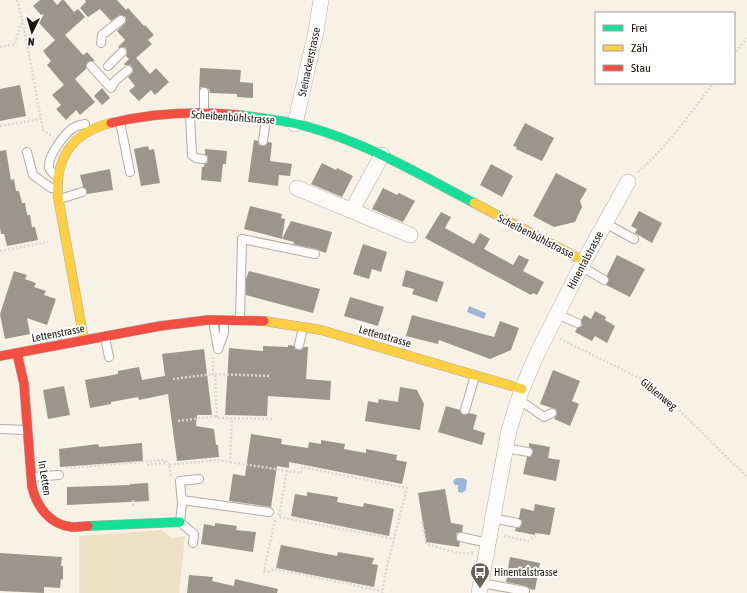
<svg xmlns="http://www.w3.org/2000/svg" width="747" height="593" viewBox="0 0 747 593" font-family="'Asap Condensed',sans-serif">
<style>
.green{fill:#eee0c3}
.water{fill:#9db6d7}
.building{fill:#9b968c}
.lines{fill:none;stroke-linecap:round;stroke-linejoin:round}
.lane-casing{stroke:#b2ada3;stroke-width:10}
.street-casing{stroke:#b2ada3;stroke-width:16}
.fast-casing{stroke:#b2ada3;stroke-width:10}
.slow-casing{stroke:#b2ada3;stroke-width:10}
.jam-casing{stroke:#b2ada3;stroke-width:10}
.path{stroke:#dad8d4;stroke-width:2.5;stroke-dasharray:2 2;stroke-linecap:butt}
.lane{stroke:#fefdfb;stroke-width:8}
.street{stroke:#fefdfb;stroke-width:15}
.fast{stroke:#16e098;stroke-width:9}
.slow{stroke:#ffcf43;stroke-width:9}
.jam{stroke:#f24e42;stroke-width:9}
.labels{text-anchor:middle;stroke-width:4;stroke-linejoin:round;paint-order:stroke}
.street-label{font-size:11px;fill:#1a150b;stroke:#fff}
.poi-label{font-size:11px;fill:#1a150b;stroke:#fff;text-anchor:start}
</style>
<rect width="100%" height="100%" fill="#f7f1e6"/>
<path class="green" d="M161,530L172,538L185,536L179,593H79V536Z"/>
<path class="water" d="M469,306L486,313L484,319L467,312Z
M457,478H463L467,480L466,490L462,493L458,492V485H455L453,482L454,480Z"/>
<path class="building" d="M40,0H53L57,5L62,0H64L74,12L78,9L85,17L65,35L83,55L87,52L95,61H90L88,62L86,65V69L75,79L95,102L80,115L76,110L66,120L56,109L61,105L52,95L64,85L47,65L51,61L43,51L55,40L37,21L42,16L33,6Z
M85,0H117L126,10L128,8L144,26L145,25L154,35L148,40L152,44L136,58L150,74L156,68L169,82L155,95L151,90L139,101L129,91L135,86L128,77L133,72V69L130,65H125L124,64L129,59L126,56L127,53L126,48L123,47L119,48L118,47L125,40L117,31L126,22V17L120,15L111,21L100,9L88,17L80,8L86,2Z
M200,68L241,70L240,82L253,83V98L237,97V94L210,93L209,89L204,87H201L199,91Z
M20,85L26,116L0,121V89Z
M102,88L110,98L102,105L94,96Z
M525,123L554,138L542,161L516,149L517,147L513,146Z
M254,140L258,141L259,145L263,146H265L268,142L272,143L270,161L292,164L290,176L279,175L278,186L248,182Z
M148,146L149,150L154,149L160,183L141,186L134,149Z
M205,149L227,151L226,164H223L221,182L201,180L202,167H204V164L207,163L208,159V157L205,154Z
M6,150L11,180L14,179L16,191H19L22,203H25L27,215H30L32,227H35L38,240L7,246L4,234H1L0,227V151Z
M322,163L336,170L337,168L353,176L342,197L311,184Z
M491,164L513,176L502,197L480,185Z
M110,169L113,190L87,194V190L83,187L80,175Z
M556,173L587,189L580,201L582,207L575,222L554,227L533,216Z
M383,188L397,195L399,193L415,201L403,222L372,209Z
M250,206L282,214L281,218L285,219L282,239L291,221L332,232L326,253L320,251L316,249L293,244L294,242L244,229Z
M639,211L662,223L652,243L635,233L637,229L631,226Z
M441,212L451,217L445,228L474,244L480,233L490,239L484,249L513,265L519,255L529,260L523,271L544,282L537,295L533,293L531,295L425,238Z
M363,244L387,252L381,272L372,269L369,279L353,274Z
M617,255L645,269L630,297L606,285L609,281L607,275Z
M406,270L444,282L437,302L412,294L414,289L402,286Z
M14,271L27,275L25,279L36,283L34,287L46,291L44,295L56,299L47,325L27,318L30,334L5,339L0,314Z
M249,271L320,289L313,313L246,295V279Z
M350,297L384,307L378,326L344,316Z
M595,311L606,317L605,320L615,326L607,343L595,336L592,341L575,332L577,328L582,326L581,320L584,315L591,319Z
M412,315L494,337L500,321L519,328L511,350L490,359L439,340L438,344L406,336Z
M288,345L294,346L295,349L298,350H301L304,347H308L306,379L331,381L330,400L268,396L267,416L225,415L229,348L263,351V346L288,347Z
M204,349L212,415H197L196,426L214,429L216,445H218L219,457L177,461L168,394L139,400L138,397L111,402V404L90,408L85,380L118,374V371L139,367L142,380L165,376L162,354Z
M553,370L580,381L572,401L579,404L570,426L554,419L557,414V411L555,409L540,404Z
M64,386L70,415L48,419L43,390Z
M400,387L417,390L424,404L420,430L365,421L368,401L378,403L379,399L398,402Z
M446,406L460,410L461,413L464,415L469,413L477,415L473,429L485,433L482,445L438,432Z
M251,434L282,439L281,444L308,448L309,442L321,444V440L345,444L344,449L366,453V449L397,455L396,460L407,462L402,484L289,462V468L277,466L271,507L229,501L233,474L245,476Z
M142,443L143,461L60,467L59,449L98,444L99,447Z
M529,443L550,447L548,458L560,460L556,481L523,474L527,457H530L533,453V450L529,447Z
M148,483L149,501L67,505V487L130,485V484Z
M445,489L451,523L463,525L462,532L457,533L456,536L457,541L460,542L459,547L426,542L418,493Z
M307,492L338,497L337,502L363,507L364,503L394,509L389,536L291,516L295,494L307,496Z
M535,504L555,508L550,535L535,533V535L515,531L516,528H519L522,524V521L518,518H519L521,508L534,511Z
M215,523L237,526L236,530L256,532L253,552L201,544L204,524L215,526Z
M281,545L337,556L338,552L374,558L372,564L378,565L374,587L276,568Z
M0,553L62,557L61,566H63V580L61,579L60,588L44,587V593L0,591Z
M510,557L540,563L535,590L530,589L526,586L506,582Z
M189,575L213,577L212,581L234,586L235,579L278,589L277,593H187Z"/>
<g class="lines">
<g class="lane-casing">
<path id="lane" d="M101,43L102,35L121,20
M91,66L111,88L115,81L128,70
M108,66L122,52
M204,113V92
M190,114L192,155L196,158L203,159
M120,122L130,172
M263,141L266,119
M27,152L33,175L51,188H57
M55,175C53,173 50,171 49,168C47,157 64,134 73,128C77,125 81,125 85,124
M60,199L82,192
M605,223L634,239
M581,266L604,280
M557,314L577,323
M240,319L242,239L315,254
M213,321L218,349
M105,337L109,357
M299,345L303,328
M218,349L224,333V322
M518,399L544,417L552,413
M465,410L475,376
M0,429L26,430
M505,448L528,452
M32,477L59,475
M182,500L269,512
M492,518L517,523
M461,537L488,543
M193,543L194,534L180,522L182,504L180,481L199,479
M481,583L525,591"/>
</g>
<g class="street-casing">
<path id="street" d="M295,124L316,31L321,0
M297,188L410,235
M352,210L382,155
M479,593L509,430L522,389L537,354L584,261L628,182"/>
</g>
<g class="fast-casing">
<path id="fast" d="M239,115C261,118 284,120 305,126C365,142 419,174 474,203
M88,526L180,522"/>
</g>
<g class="slow-casing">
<path id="slow" d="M474,203L584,261
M264,321L321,330L522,389
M84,340L58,197C55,158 73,132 111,123"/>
</g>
<g class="jam-casing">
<path id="jam" d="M111,123C152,113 197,111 239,115
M17,353L24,384L32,487C37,507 50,525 72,527C78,527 83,526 88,526
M0,356L160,326L208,320L264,321"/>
</g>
<path class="path" d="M17,0L23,23L43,130L52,136
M0,47L15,44L20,26L23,23
M734,55L747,38
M0,126L41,119
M638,172C667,146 690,115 713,83
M0,251L48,242
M560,339L648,382L667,398L747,477
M213,357V374H215L217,418L274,419
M215,374L270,376
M173,379L213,374
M178,421L217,416
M230,462L301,473L302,467L407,488L387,566L382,593
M147,465L166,463
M66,468L165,460L169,465
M287,470L279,517L394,539
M171,476L169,465L216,460L230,462L232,418
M133,500V508
M275,520L264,571L268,572L276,569L382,591
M422,522L426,543L429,545C442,547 460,557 474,552
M504,536L528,541L537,535V533"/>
<use href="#lane" class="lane"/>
<use href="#street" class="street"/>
<use href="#fast" class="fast"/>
<use href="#slow" class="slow"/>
<use href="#jam" class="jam"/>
</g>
<defs>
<g id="bus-pin" transform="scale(1)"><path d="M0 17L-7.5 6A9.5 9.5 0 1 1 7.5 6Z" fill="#676258" stroke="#fff"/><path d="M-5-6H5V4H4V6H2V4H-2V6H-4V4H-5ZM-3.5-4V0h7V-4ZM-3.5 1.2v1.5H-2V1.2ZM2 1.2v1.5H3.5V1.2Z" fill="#fff"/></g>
</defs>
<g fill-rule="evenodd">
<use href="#bus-pin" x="480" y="572"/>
</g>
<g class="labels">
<g class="street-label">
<text transform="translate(309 62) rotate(-78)" y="4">Steinackerstrasse</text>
<text transform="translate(233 117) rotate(4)" y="4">Scheibenbühlstrasse</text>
<text transform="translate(536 236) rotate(27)" y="4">Scheibenbühlstrasse</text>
<text transform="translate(585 260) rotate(-62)" y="4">Hinentalstrasse</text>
<text transform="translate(58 333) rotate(-11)" y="4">Lettenstrasse</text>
<text transform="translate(385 336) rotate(16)" y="4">Lettenstrasse</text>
<text transform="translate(659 394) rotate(39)" y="4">Giblenweg</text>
<text transform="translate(45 478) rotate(81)" y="4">In Letten</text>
</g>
<g class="poi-label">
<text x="494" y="576">Hinentalstrasse</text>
</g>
</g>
<rect x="595" y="12" width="140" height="72" fill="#ffffff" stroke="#a3a19d"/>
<rect x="603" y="25" width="20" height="6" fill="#16e098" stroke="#a3a19d"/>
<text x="631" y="32" font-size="12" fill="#1a150b">Frei</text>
<rect x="603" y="45" width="20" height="6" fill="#ffcf43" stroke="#a3a19d"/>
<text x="631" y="52" font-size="12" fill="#1a150b">Zäh</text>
<rect x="603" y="65" width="20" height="6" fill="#f24e42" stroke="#a3a19d"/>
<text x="631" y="72" font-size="12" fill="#1a150b">Stau</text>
<g transform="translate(32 32) rotate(185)" stroke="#ffffff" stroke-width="3" paint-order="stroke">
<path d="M0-3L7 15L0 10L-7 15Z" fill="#1a150b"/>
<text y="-6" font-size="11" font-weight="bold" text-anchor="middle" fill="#1a150b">N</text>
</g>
</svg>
